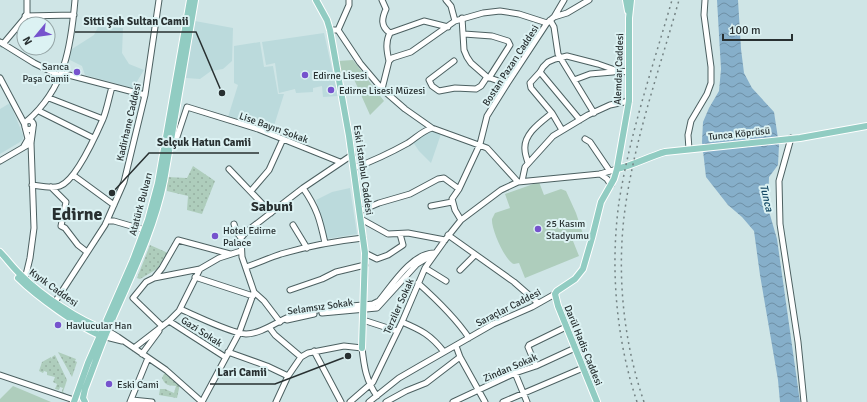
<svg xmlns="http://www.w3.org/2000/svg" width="867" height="402" viewBox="0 0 867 402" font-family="Signika,sans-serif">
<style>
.built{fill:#bbdadc}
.grass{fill:url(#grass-dots)}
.park{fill:#aecdbc}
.water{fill:url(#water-waves)}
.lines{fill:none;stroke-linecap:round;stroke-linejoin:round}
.minor-casing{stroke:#4c6061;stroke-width:7}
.major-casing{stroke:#fff;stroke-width:8}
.minor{stroke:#fff;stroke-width:5}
.major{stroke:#91ccc2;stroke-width:6}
.rail{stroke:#748283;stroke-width:1.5;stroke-dasharray:2 4;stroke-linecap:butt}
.poi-dot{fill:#7653cd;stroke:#dcf2f3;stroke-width:1.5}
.labels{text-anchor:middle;stroke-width:4;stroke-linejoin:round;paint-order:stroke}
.street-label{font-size:10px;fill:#283031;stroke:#dcf2f3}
.poi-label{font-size:10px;fill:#283031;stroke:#dcf2f3;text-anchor:start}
.water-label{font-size:11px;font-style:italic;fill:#114662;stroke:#dcf2f3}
.district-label{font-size:14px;font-weight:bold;fill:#283031;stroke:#dcf2f3}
.town-label{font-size:18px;font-weight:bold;fill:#283031;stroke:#dcf2f3}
.leader{fill:none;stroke:#283031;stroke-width:1.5}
.callout-dot{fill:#283031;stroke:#dcf2f3;stroke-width:1.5}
.callout-label{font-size:11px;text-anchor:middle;font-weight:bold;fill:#283031;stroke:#dcf2f3;stroke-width:4;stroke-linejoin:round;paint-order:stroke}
</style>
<defs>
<pattern id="grass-dots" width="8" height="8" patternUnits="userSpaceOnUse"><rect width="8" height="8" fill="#aecdbc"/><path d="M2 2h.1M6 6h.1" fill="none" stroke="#96b0a2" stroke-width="1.8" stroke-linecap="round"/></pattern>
<pattern id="water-waves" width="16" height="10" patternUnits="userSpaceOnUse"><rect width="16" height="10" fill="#86afca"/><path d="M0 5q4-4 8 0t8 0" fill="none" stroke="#6e8fa5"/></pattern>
</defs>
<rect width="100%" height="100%" fill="#cfe5e6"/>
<path class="built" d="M195,21L233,28L232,61L223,69L211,71L200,79L186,78Z
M98,27L123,28L122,53L129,64L144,70L133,88L85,75L82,66L68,59L72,49L94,35Z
M324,33L338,96L323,97L322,86L313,88V92L296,93L295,89L279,93L275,63L266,65L262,42Z
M260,42L264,67L273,66L278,94H284L272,132L228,117L238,85L234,83V46Z
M10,103L23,135V139L20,142L0,154V109Z
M429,130L441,134L431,163L419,151L413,142Z
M350,188L357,234L326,239L316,200L332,192Z"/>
<path class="grass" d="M193,166L215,181L202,214L187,210L188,196L167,191V177L187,178Z
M150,245L168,253L157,269L140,279L137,278Z
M58,352L76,359L75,361L77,362L72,377Z
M55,355L67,380L63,392L66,394V395L61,394L63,388L60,387L59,390L55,389L57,384L53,382L55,377L47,375V372L44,371L43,373L39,371L42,362L51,357L52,359V357Z
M165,372L180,384L177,398L159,395L160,389H165L174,393L176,386C169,385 165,386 162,378Z"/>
<path class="park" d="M353,60L384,101L370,115L353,77L341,81L338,61Z
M539,182L544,195L561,189L566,191L576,213L583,234L580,238L573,241L579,256L525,278L519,263L514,264C505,261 491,229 492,219C493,217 494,215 495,213L510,208L505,194Z
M13,386L51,402H0V399Z"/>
<path class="water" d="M717,0H738L741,49L744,73L752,88L774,112L779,145L778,165L769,177L768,208L777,239L800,402H780L778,380L760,275L754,231L742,217L728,205L706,177L702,142L703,122L709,108L719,91L721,69Z"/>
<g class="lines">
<g class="minor-casing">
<path id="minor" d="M382,0L386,9C382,18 380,26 390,33
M446,0L451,6L455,21
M25,16L74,15
M554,17L567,13L589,0
M462,18L464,50L467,57L471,63L487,77L507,84
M550,20L554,27L558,54L594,113
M330,30H338L360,63L382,89L405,109L432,128L487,148L518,182
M338,30L349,5V0
M390,33L424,21L448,27
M464,34L492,36L508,41L510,45L489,78
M0,42L34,63L60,76
M3,44L24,19L27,13V0
M389,61L392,58L411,52L455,21L483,13L500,11L519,14L547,23
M389,61C387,52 385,42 390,33
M454,61L429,80L432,86L439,91L455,88L476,89L481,86L487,77
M540,72L580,120
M61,73L145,95
M0,78L25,125
M574,80L590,74L613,72
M382,89L389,61
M49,98L103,119
M39,111L93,138
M24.5 125a4.5 4.5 0 1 1 9 0a4.5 4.5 0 1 1-9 0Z
M27,121C65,88 71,47 75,0
M562,130L552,113L531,88L530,83L540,72L543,67L548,62L555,59L567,56L598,64L618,71L629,72
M791,138L779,181L780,224L798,342L804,402
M585,139L590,142L609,170
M24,146L28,139L25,127
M174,146L187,107L258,129L340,162
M689,149L688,135L691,121L707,94L711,83V67L704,15L705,0
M0,161L31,143
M528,163C527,159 525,154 525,150C523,134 541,122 552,113
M354,168C373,161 390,153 408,143C416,138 422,131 432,128
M229,169L271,213
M600,174L607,179L611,185
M73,175L114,205
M522,181L525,167L553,136L588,115L610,105L629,101
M32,185C40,186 52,189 60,186C76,180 96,135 103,119C107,109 109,97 112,87
M51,187L66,202L61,226L65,228L78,245L87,252
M303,188C317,208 320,220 325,243
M251,191L269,170L283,139
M431,206L452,202
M360,211L379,203L410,194L438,179L444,178L459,189
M361,219L388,234L408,233L445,240
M461,220L455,210L452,199L459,189L480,144L487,116L507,84L547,23L554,17L564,0
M107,221H114L145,230
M234,224L236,231L241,238
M293,225L307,248
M448,235L514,282L538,303
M365,253L377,259L388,255L403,245L400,234
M246,267C258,263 269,258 281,254C308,246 336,241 363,238
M425,268L446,281
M460,270L475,255
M195,277L253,296
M154,278L162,268L178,240L230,254
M25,279L30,258L34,228L31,143L33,128
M418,283C437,300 455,317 469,338
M290,290L322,279L336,272L365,265
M55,302L105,225L124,182L145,95L159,0
M180,309C197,316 230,333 246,334C263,334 281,318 297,314C321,307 348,307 373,304L379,301C392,285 412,253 434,253
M322,313L377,308L417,264L432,255
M287,320L314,314
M363,320L397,331
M169,321L225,357
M280,322L264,301L254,292L242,257L241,238L246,232L303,188L352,155
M402,322C421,330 431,335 444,352
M162,326L133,298L146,282L154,278L200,269L219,258L241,251
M269,327L275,335L301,357
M108,331L118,337L166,370L202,402
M106,337L122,341
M456,346L460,357L485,402
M134,348L169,321L179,311L200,269
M314,351L341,402
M228,352L267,366L288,376
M142,354L159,331
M536,366L528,347L529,345L566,327
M515,373L527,402
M0,375L74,400
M132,400L152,402
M130,402L148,358
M202,402L239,333L254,292
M276,402L288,376L301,357L308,353L344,346L362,348C364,366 366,381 377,396
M350,402L373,382L402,322L425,268L445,240L461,220L501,190L518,182L600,174L617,169
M369,402L399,378L418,367L493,324L532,307L555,294
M386,402L406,391L426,383L460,357
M453,402L515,373L536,366L575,348
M503,402L583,368"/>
</g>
<g class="major-casing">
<path id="major" d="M316,0L327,20L330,30L349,136L365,253L362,348
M626,0L628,11
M617,169C634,165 648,157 665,152L800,138L867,126
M0,252C7,259 13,268 21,275C41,295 79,321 106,330
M18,278C36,296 80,328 104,337
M74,402L88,363L133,260L148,220L158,183L190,0
M85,402L83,398L85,389C94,366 102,342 112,320C132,274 154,230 164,181L195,0
M597,402L558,306L555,294L557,291L575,279L583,269L592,238L601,202L614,179L617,169L629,101V18L631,0"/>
</g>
<use href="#minor" class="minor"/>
<use href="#major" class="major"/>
<path class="rail" d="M637,402C616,339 610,268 619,202C630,133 653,66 672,0
M644,402C624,343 617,279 624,217C633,143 659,71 679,0"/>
</g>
<g class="poi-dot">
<circle cx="77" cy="72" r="4"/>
<circle cx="305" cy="75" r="4"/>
<circle cx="331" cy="90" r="4"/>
<circle cx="538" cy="229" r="4"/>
<circle cx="215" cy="236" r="4"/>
<circle cx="58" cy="325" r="4"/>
<circle cx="109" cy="384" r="4"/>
</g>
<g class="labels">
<g class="street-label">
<text transform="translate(510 65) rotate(-57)" y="4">Bostan Pazarı Caddesi</text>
<text transform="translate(618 69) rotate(-88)" y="4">Alemdar Caddesi</text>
<text transform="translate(128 122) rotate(-77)" y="4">Kadirhane Caddesi</text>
<text transform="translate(274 127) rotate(20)" y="4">Lise Bayırı Sokak</text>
<text transform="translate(739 133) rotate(-6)" y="4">Tunca Köprüsü</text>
<text transform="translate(364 170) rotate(82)" y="4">Eski İstanbul Caddesi</text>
<text transform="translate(140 204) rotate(-75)" y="4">Atatürk Bulvarı</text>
<text transform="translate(54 287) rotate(36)" y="4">Kıyık Caddesi</text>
<text transform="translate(320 306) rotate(-8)" y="4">Selamsız Sokak</text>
<text transform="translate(398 306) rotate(-66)" y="4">Terziler Sokak</text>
<text transform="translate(508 307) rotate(-27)" y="4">Saraçlar Caddesi</text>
<text transform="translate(202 331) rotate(33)" y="4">Gazi Sokak</text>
<text transform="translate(584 345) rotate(68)" y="4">Darül Hadis Caddesi</text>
<text transform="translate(510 367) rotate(-23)" y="4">Zindan Sokak</text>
</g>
<g class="poi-label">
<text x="69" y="70" text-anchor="end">Sarıca<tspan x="69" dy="12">Paşa Camii</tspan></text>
<text x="313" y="79">Edirne Lisesi</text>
<text x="339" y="94">Edirne Lisesi Müzesi</text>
<text x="546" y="227">25 Kasım<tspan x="546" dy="12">Stadyumu</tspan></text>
<text x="223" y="234">Hotel Edirne<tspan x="223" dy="12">Palace</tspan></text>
<text x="66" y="329">Havlucular Han</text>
<text x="117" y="388">Eski Cami</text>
</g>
<g class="water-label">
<text transform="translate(767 198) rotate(77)" y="4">Tunca</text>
</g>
<g class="district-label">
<text x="272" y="211">Sabuni</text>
</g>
<g class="town-label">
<text x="77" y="220">Edirne</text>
</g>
</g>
<path class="leader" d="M222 93L196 32H75M112 193L149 153H259M348 356L275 384H210"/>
<g class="callout-dot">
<circle cx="222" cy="93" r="4"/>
<circle cx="112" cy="193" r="4"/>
<circle cx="348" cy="356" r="4"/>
</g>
<g class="callout-label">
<text x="136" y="25">Sitti Şah Sultan Camii</text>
<text x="204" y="146">Selçuk Hatun Camii</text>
<text x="242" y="376">Lari Camii</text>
</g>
<g transform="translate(36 36) rotate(241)"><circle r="19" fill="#dcf2f3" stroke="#94a4a5"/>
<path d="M0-3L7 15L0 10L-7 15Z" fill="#7653cd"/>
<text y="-6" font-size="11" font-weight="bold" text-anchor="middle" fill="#283031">N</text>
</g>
<path d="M723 34v6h69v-6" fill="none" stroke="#283031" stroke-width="2"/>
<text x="729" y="34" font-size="12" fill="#283031" stroke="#dcf2f3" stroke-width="3" paint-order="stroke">100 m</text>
</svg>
